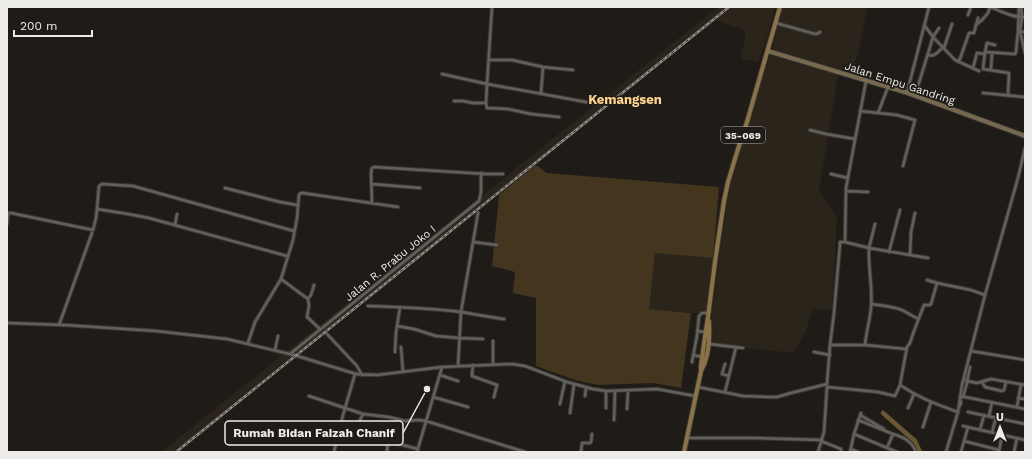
<svg xmlns="http://www.w3.org/2000/svg" width="1032" height="459" viewBox="0 0 1032 459" font-family="'Work Sans',sans-serif">
<style>
.built{fill:#2a241a}
.green{fill:#44351e}
.lines{fill:none;stroke-linecap:round;stroke-linejoin:round}
.river{stroke:#6b5633;stroke-width:4.5}
.street-casing{stroke:#3b3936;stroke-width:4.5}
.secondary-casing{stroke:#3b3936;stroke-width:6}
.primary-casing{stroke:#3b3936;stroke-width:6}
.street{stroke:#635f5a;stroke-width:2.5}
.secondary{stroke:#776950;stroke-width:4}
.primary{stroke:#8b7247;stroke-width:4}
.rail-casing{stroke:#918f8b;stroke-width:2.5}
.rail{stroke:#1f1c18;stroke-width:1;stroke-dasharray:3;stroke-linecap:butt}
.labels{text-anchor:middle;stroke-width:3.5;stroke-linejoin:round;paint-order:stroke}
.shield{fill:#1f1c18;stroke:#b0aeaa;stroke-width:1}
.shield-label{font-size:10px;font-weight:bold;fill:#eeece9}
.street-label{font-size:11px;fill:#eeece9;stroke:#1f1c18}
.quarter-label{font-size:13px;font-weight:bold;fill:#fed38d;stroke:#1f1c18}
.leader{fill:none;stroke:#eeece9;stroke-width:1.5}
.callout-dot{fill:#eeece9;stroke:#1f1c18;stroke-width:1.5}
.callout{fill:#1f1c18;stroke:#eeece9;stroke-width:1.5}
.callout-label{font-size:12px;text-anchor:middle;font-weight:bold;fill:#eeece9}
</style>
<rect width="100%" height="100%" fill="#1f1c18"/>
<path class="built" d="M718,7H775L765,45L758,62L741,59L746,31L715,20L179,452H161Z
M781,7H868L853,73L839,69L819,191L837,218L832,310L813,309L806,331L793,353L711,344V322L727,202L735,167L773,46Z
M655,252L713,258L706,314L648,309Z"/>
<path class="green" d="M536,165L547,173L719,187L713,258L655,253L649,309L691,313L681,388L653,383L598,385L575,380L536,366V298L513,293L515,272L492,266L499,195Z"/>
<g class="lines">
<path class="river" d="M883,413L915,441L920,452"/>
<g class="street-casing">
<path id="street" d="M990,7C1001,11 1013,18 1025,17
M1021,7L1022,17L1020,31L1025,53
M968,15L971,7
M776,23L815,34L819,33L820,32
M976,25L978,18
M925,26L933,37L955,60L979,71
M1018,31L1019,7
M944,48L952,24
M985,52L987,43L995,45
M928,55C935,57 938,52 943,47
M489,60H512L543,67L573,70
M957,61L960,59L961,56L969,33H974L976,25L982,20L988,13L990,7
M973,68L977,53L985,54
M991,69L992,53
M442,74L487,84L597,104
M487,84L486,103L487,108L508,109L531,114L559,117
M487,84L492,7
M541,93L543,67
M907,93L929,7
M983,93L1025,97
M915,96L933,37L939,28
M1008,96L1009,73L983,69L985,52L1015,54L1016,52L1018,31L1025,32
M454,101H463L473,103H486
M860,111L897,115L915,120L903,166
M878,113L888,87
M810,130L826,134L855,139
M831,174L848,178
M372,184L420,188
M225,188L280,202L297,205
M846,191L868,192
M372,203L371,173L372,168L374,167L486,174H503
M7,224L8,214L9,213H11L93,230L96,218L97,209
M875,224L869,248L928,258
M175,225L177,214
M473,242L497,245
M889,252L900,210
M910,255L911,232L915,213
M287,256L149,218L128,214L97,209L99,186L102,184L133,186L294,231
M927,280L937,283
M308,299L311,295L314,285
M871,304C879,305 897,307 904,311C909,314 913,316 918,319
M368,306C399,307 430,308 461,312C475,314 489,317 504,319
M7,323L65,325L156,331L227,339L294,355L356,374L377,375L442,367L512,364L525,366L567,382L593,389L606,391L657,389L695,396
M59,325L92,233
M397,326L414,329L436,336L459,338L483,339
M320,329L307,317L309,306L308,299L281,279L293,240L297,218L299,195L301,193H303L398,207
M697,331L705,332
M327,334L357,366L362,375
M248,343L255,322L281,279
M709,344L743,348
M830,345L834,313L840,244V242H845
M865,345L906,349
M401,347L403,372
M275,350L278,336
M971,351L1025,360
M395,352L396,333L400,307
M814,352L830,355
M290,354L479,201L481,192V173
M693,355L702,357
M692,362L697,336L699,316L702,313H708
M493,364V341
M725,364L722,374L729,376
M473,365L472,374V376L497,385L494,397
M458,366L461,312L478,213
M970,367L967,381L977,383L991,379L1025,385
M440,375L458,381
M982,382L985,387L1002,391L1004,390L1006,382
M900,385C919,398 936,404 958,412
M698,387L743,396L769,397H777L791,393L827,384L830,345H865C866,332 870,320 871,308C873,288 868,268 869,248L845,242L846,188L866,81
M827,387L878,392L895,396L900,385L907,347L910,343L914,331L924,305H930L931,304L937,283L971,290L985,295
M725,392L736,347
M309,396L363,414L389,417L405,421L419,420L426,421L525,452
M585,396L586,388
M960,396L1025,409
M433,397L468,407
M963,397L967,383L966,380
M1018,398L1025,399
M560,404L565,381
M959,407L961,403L960,397
M1017,407L1021,384
M606,408V391
M908,408L914,394
M627,409L628,391
M968,412L1025,424
M570,413L574,384
M860,415L884,429
M989,416L992,402
M614,420L615,391
M858,420L893,434L887,448
M963,426L1025,440
M923,427L931,402
M980,430L984,415
M339,432L379,439L418,449
M992,432L996,418
M358,434L359,422L363,414
M854,434L897,452
M893,434C903,437 912,441 916,452
M687,438H754L822,440
M821,441L841,449V452
M964,441L999,450
M851,449L858,452
M334,452L343,415L355,374
M387,452L388,441
M417,452L442,367
M581,452L582,443H590L591,442L592,434
M818,452L824,432L827,387
M850,452L854,434L861,413
M946,452L958,412L962,385L985,295L1018,178L1025,148
M961,452L968,427
M999,452L1002,435
M1014,452L1017,438"/>
</g>
<g class="secondary-casing">
<path id="secondary" d="M768,51L908,93L1025,136"/>
</g>
<g class="primary-casing">
<path id="primary" d="M701,371C709,357 710,337 709,321
M684,452L701,371V365L706,330L708,317L715,262L724,201L728,182L738,149L747,122L780,7"/>
</g>
<use href="#street" class="street"/>
<use href="#secondary" class="secondary"/>
<use href="#primary" class="primary"/>
<g class="rail-casing">
<path id="rail" d="M176,452L729,7"/>
</g>
<use href="#rail" class="rail"/>
</g>
<g class="labels">
<rect class="shield" x="721" y="127" width="44" height="16" rx="3"/>
<g class="shield-label">
<text x="743" y="139">35-069</text>
</g>
<g class="street-label">
<text transform="translate(900 83) rotate(18)" y="4">Jalan Empu Gandring</text>
<text transform="translate(390 263) rotate(-39)" y="4">Jalan R. Prabu Joko I</text>
</g>
<g class="quarter-label">
<text x="625" y="104">Kemangsen</text>
</g>
</g>
<path class="leader" d="M427 389L403 433"/>
<circle class="callout-dot" cx="427" cy="389" r="4"/>
<rect class="callout" x="225" y="421" width="178" height="24" rx="4"/>
<g class="callout-label">
<text x="314" y="437">Rumah Bidan Faizah Chanif</text>
</g>
<rect width="1032" height="459" fill="none" stroke="#eeece9" stroke-width="16"/>
<g transform="translate(1000 427)" stroke="#1f1c18" stroke-width="3" paint-order="stroke">
<path d="M0-3L7 15L0 10L-7 15Z" fill="#eeece9"/>
<text y="-6" font-size="11" font-weight="bold" text-anchor="middle" fill="#eeece9">U</text>
</g>
<path d="M14 30v6h78v-6" fill="none" stroke="#eeece9" stroke-width="2"/>
<text x="20" y="30" font-size="12" fill="#eeece9" stroke="#1f1c18" stroke-width="3" paint-order="stroke">200 m</text>
</svg>
